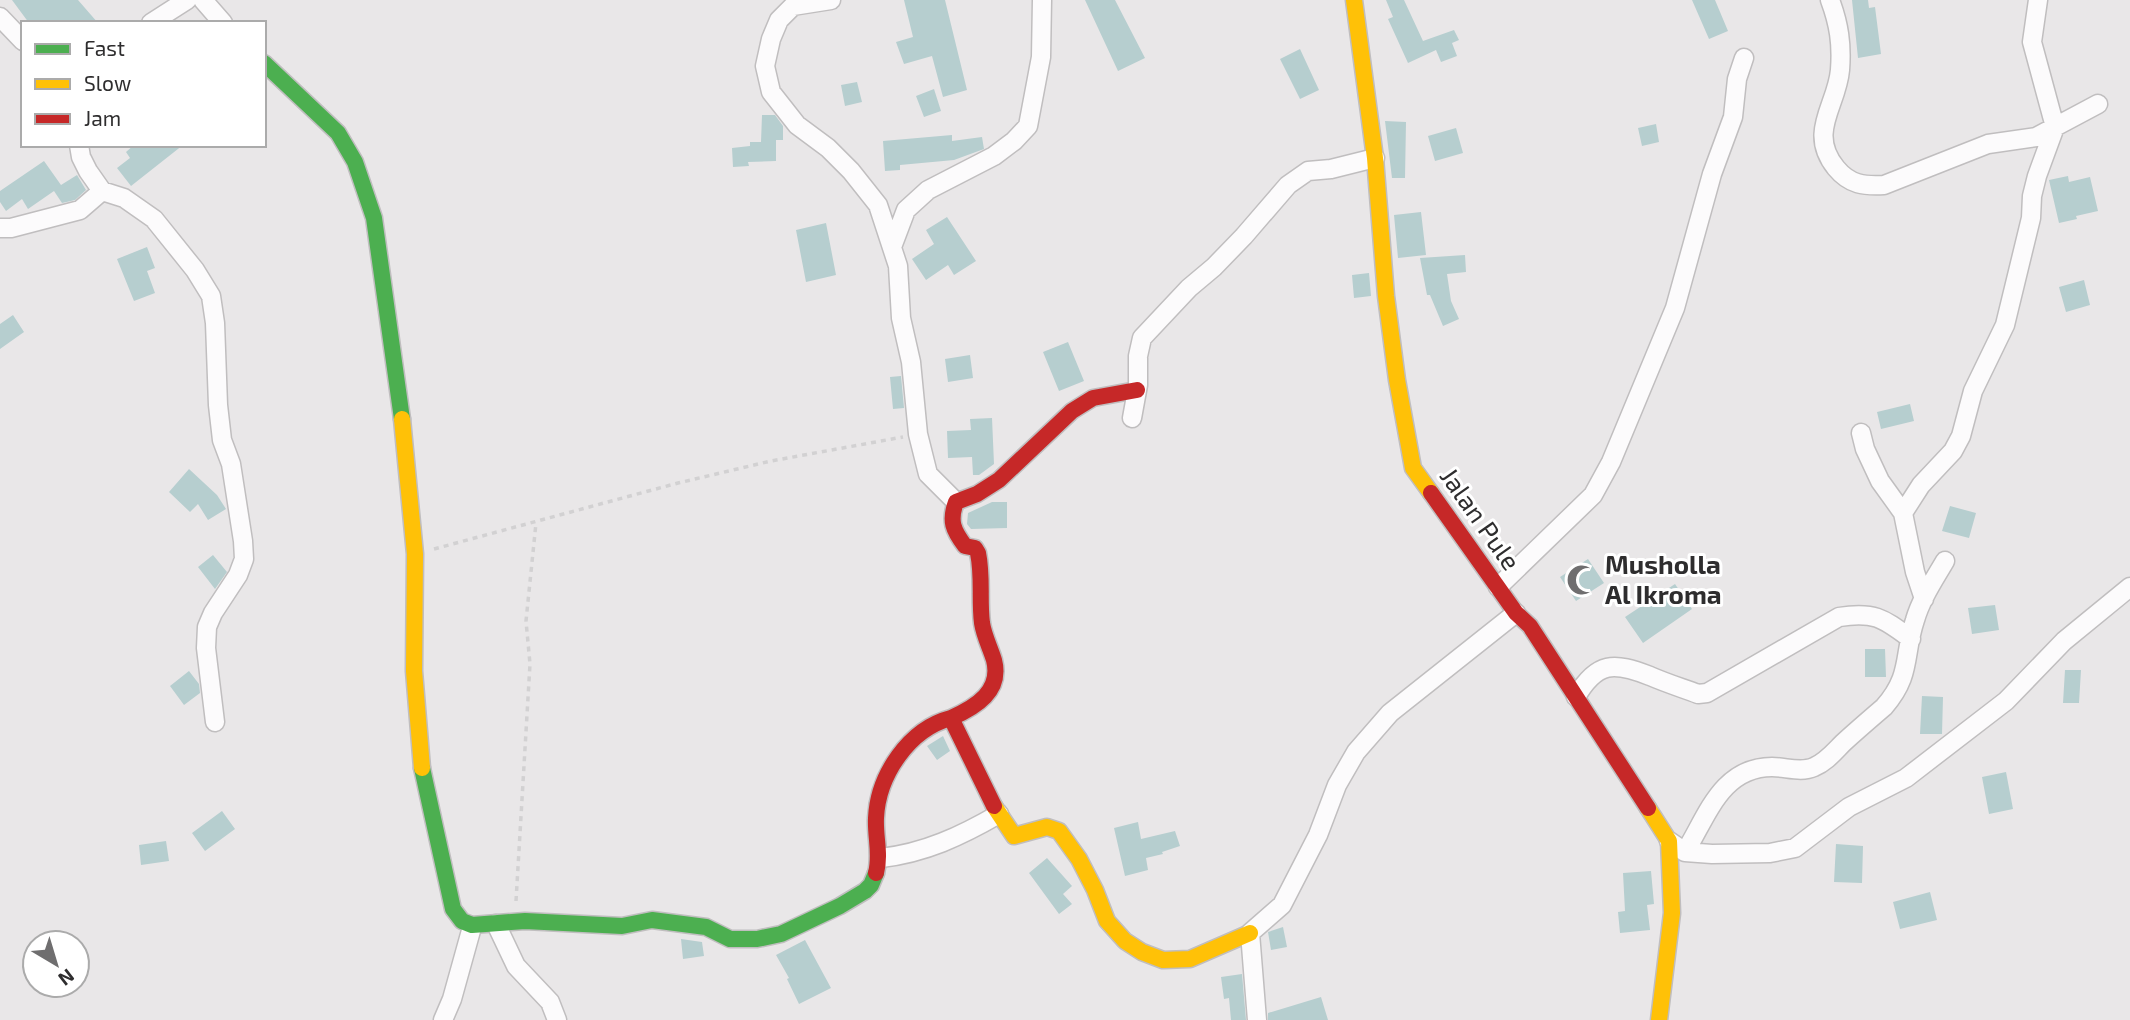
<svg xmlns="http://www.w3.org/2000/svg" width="2130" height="1020" viewBox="0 0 2130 1020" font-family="'Exo 2',sans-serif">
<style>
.building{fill:#b6cecf}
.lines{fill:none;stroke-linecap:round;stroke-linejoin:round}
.street-casing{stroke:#c0bebf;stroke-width:21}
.fast-casing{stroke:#c0bebf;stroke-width:19}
.slow-casing{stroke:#c0bebf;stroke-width:19}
.jam-casing{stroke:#c0bebf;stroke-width:19}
.path{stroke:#d2d1d2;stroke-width:3.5;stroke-dasharray:5 5;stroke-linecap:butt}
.street{stroke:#fcfbfc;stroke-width:18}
.fast{stroke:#4caf50;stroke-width:16}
.slow{stroke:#ffc107;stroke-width:16}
.jam{stroke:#c62828;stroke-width:16}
.labels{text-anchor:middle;stroke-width:6;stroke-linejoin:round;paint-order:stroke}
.street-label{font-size:26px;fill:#2e2d2e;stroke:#fff}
.poi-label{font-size:26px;font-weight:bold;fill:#2e2d2e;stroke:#fff;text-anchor:start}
</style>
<rect width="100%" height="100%" fill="#e9e7e8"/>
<path class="building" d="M12,0H78L98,23H29Z
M904,0H945L967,90L943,97L932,56L904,64L896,42L913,37Z
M1085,0H1115L1145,58L1118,71Z
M1386,0H1404L1423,41L1454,30L1459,40L1452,43L1457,56L1441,62L1436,50L1408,63L1388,19L1393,17Z
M1692,0H1715L1728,31L1709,39Z
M1852,0H1868L1869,8L1875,7L1881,54L1858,58Z
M1300,49L1319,90L1300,99L1280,59Z
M857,82L862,102L845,106L841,85Z
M934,89L941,111L924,117L916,96Z
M762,115H775L783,126V140H776V161L748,162L749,166L733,167L732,148L750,146V142H761Z
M1385,121L1406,122L1405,178H1392Z
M1656,124L1659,142L1642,146L1638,128Z
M1456,128L1463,153L1435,161L1428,136Z
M952,135V141L982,137L984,149L954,160L900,165V170L885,171L883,141Z
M134,145H183L131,186L117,168L130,158L126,152Z
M44,161L61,185L77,175L86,190L75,200L62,203L54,191L28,209L22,199L6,211L0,202V191Z
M2068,176L2069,182L2090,177L2098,211L2076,216L2077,219L2059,223L2049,180Z
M1421,212L1426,255L1398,258L1394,215Z
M947,217L976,261L954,275L948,265L926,280L912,259L934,244L926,230Z
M826,223L836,275L806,282L796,230Z
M147,247L155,268L147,271L155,293L134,301L117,259Z
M1465,255L1466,272L1447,274L1451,301L1459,319L1443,326L1430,295H1427L1420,258Z
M1369,273L1371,296L1354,298L1352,275Z
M2084,280L2090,305L2066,312L2059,287Z
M13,315L24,332L0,349V324Z
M1068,342L1084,381L1059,391L1043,352Z
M970,355L973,378L948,382L945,359Z
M901,376L904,408L893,409L890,377Z
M1910,404L1914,421L1881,429L1877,412Z
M992,418L994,464L979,475H973L972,457L948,458L947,431L971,430L970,419Z
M189,469L217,495L226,509L208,520L198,504L190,512L169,492Z
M992,502H1007V528L971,529L967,524L968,513Z
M1950,506L1976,513L1969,538L1942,531Z
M213,555L227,572L215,589L198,567Z
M1588,559L1604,583L1576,601L1560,577Z
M1675,584L1692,609L1643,643L1625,617Z
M1995,605L1999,630L1972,634L1968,608Z
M1865,649H1885L1886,677H1865Z
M2065,670H2081L2079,703H2063Z
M189,671L199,684L200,693L184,705L170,686Z
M1922,696L1943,697L1942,734H1920Z
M943,736L950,751L937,760L927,746Z
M2006,772L2013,809L1989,814L1982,777Z
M222,811L235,829L205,851L192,833Z
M1138,822L1141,839L1175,831L1180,846L1162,852L1163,854L1146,858L1148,870L1125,876L1114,828Z
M166,841L169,861L141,865L139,845Z
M1836,844L1863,846L1862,883L1834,882Z
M1047,858L1072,886L1063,894L1072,904L1059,914L1029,873Z
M1651,871L1654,904L1647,905L1650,930L1620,933L1618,912L1625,911L1623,873Z
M1930,892L1937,920L1900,929L1893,902Z
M1283,927L1287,947L1271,950L1268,932Z
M681,939L702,942L704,956L683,959Z
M805,940L831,988L799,1004L787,979L789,978L776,955Z
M1242,974L1246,1020H1231L1229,998L1224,999L1221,977Z
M1321,997L1328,1020H1268V1013Z"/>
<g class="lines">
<g class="street-casing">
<path id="street" d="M203,0L223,23
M831,0L793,6L779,20L771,39L765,66L771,92L797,125L828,148L851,171L878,205L898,266L901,318L911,362L918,434L928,474L956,502
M1830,0C1839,24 1842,44 1840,70C1837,106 1807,132 1836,168C1850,185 1864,186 1884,185L1988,144L2036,137L2098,104
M0,17L23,41
M151,23L187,0
M79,145L81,157L88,171L102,191L124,198L154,219L195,270L211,296L215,323L218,405L222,440L231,464L243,541L244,559L238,575L213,613L207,627L206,648L215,722
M0,228H11L80,210L102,191
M892,247L906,210L928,190L994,156L1014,141L1028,126L1041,57L1042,0
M1132,418L1138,385V356L1142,338L1189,288L1214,267L1244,236L1288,185L1308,171L1331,169L1375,158
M1861,433L1865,449L1880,481L1903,513L1915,572L1924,599
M1903,513L1921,485L1953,451L1961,436L1973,391L2005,325L2031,218L2032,196L2037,176L2055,127L2032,42L2038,0
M1498,587L1593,495L1611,462L1675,308L1712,174L1733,117L1737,79L1744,58
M1576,697C1597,661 1614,662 1650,676C1666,683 1682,688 1698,694L1707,693L1839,617C1875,611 1884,619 1911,639
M1669,841L1685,852L1712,854L1770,853L1795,848L1849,807L1906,778L2006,701L2064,641L2130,587
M1685,852C1707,817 1721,767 1772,767C1786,767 1801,773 1814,767C1826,762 1834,752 1843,743C1856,731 1870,719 1884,707C1912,675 1903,656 1915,620C1921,599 1934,580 1945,561
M881,858C925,853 961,836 999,814
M496,924L516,966L550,1002L557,1020
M443,1020L452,999L472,927
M1257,1020L1250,933L1282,905L1318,835L1337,785L1356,752L1390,713L1516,613"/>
</g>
<g class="fast-casing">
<path id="fast" d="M264,63L338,133L355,162L374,218L402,419
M422,768L453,909L462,921L472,925L525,921L622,926L652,920L706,927L730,939H757L781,934L840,906L865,891L871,885L876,873"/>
</g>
<g class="slow-casing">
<path id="slow" d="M1354,0L1375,158L1386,296L1397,380L1413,468L1431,493
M402,419L415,554L414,671L422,768
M994,806L1014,836L1047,827L1059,831L1079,859L1095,890L1107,921L1125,941L1142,952L1163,960L1190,959L1250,933
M1648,808L1669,841L1672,913L1659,1020"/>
</g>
<g class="jam-casing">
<path id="jam" d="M1431,493L1516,613L1530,626L1648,808
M994,806L951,718C976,707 1002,691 994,660C990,647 984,636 982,623C979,600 983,577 978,553L975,548L965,546C953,530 949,521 956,502L977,494L999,480L1072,411L1093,398L1137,390
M876,873C881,854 875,837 876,818C878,775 909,729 951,718"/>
</g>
<path class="path" d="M434,549L678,483L771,461L903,437
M516,901L530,664L526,621L536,523"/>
<use href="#street" class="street"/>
<use href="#fast" class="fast"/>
<use href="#slow" class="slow"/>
<use href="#jam" class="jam"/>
</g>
<defs>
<g id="mosque-bare" transform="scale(2.415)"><path d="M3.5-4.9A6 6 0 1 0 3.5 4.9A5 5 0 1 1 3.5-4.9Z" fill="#6f6e6f" stroke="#fff" stroke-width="2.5" paint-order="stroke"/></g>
</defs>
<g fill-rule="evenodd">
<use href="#mosque-bare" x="1582" y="580"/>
</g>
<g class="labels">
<g class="street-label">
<text transform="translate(1480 519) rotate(55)" y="9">Jalan Pule</text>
</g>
<g class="poi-label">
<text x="1605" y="574">Musholla<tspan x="1605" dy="30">Al Ikroma</tspan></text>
</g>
</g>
<rect x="21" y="21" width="245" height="126" fill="#ffffff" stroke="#ababab" stroke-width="2"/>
<rect x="35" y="44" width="35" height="10" fill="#4caf50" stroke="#ababab" stroke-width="2"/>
<text x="84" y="56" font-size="21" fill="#2e2d2e">Fast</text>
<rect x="35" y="79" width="35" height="10" fill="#ffc107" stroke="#ababab" stroke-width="2"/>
<text x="84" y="91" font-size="21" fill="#2e2d2e">Slow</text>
<rect x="35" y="114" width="35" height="10" fill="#c62828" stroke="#ababab" stroke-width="2"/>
<text x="84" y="126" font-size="21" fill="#2e2d2e">Jam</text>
<g transform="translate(56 964) rotate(142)"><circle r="33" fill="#ffffff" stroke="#ababab" stroke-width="2"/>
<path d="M0-5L12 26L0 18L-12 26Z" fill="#6f6e6f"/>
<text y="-10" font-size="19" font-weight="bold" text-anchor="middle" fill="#2e2d2e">N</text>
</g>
</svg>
